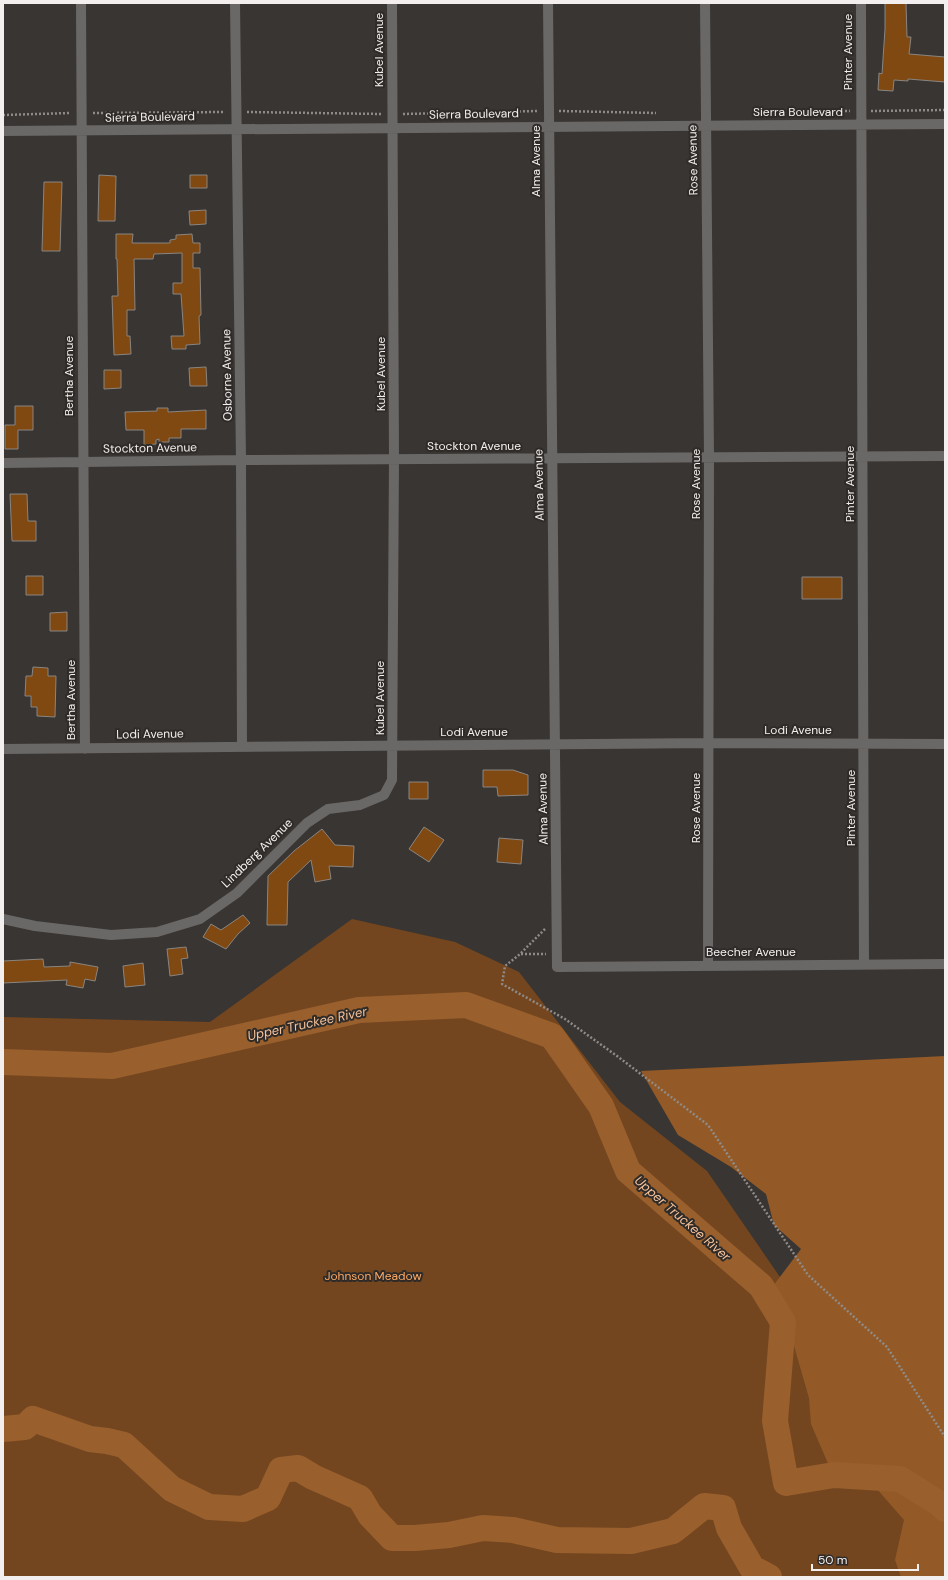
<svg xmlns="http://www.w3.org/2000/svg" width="948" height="1580" viewBox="0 0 948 1580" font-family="'DM Sans',sans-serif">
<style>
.green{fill:#734620}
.forest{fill:#935a27}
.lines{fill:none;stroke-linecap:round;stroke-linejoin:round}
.river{stroke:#995f2c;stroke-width:26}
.building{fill:#814912;stroke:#898581}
.path{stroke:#8f8b89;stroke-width:2.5;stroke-dasharray:2 2;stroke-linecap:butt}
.minor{stroke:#6a6867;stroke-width:10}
.labels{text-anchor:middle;stroke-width:4;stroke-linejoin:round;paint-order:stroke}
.street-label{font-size:12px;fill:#f2efee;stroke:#2f2b28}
.park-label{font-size:12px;fill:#fba863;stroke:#2f2b28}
.water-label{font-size:13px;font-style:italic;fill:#f5c39c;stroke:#2f2b28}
</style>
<rect width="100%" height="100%" fill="#393532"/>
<path class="green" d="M352,919L455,942L519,972L620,1102L707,1171L910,1466L945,1577H3V1017L210,1022Z"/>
<path class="forest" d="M945,1056V1577H901L895,1560L904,1520L877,1489L830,1468L811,1424L809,1398L792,1339L767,1294L801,1249L774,1225L766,1194L731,1167L678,1135L641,1071Z"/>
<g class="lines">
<path class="river" d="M3,1062L112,1066L359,1010L466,1005L552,1036L601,1106L628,1171L761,1286L783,1322L775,1421L786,1483L834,1475L900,1479L940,1504L945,1509
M3,1429L25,1427L33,1419L90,1439L107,1441L124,1445L172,1489L209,1507L243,1509L268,1498L281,1470L298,1468L313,1477L360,1498L370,1515L392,1538H415L449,1535L483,1528L513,1530L557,1540L631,1541L673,1531L704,1506L723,1508L729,1528L752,1568L769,1577"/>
</g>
<path class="building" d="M885,3H906L907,37H911L909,54L945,57V82L908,79V81L894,80L893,91L878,90L879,73L882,74L885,29Z
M99,175L116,176L115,221H98Z
M190,175H207V188H190Z
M44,182H62L60,251H42Z
M206,210V224L190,225L189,211Z
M116,234H133L132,243H170V240L176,239V235L192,234L193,243H200V253H193V268H200L201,315L199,316L200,344L186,345V349H172L171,336H184L181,294H173V283H182V253L154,254L153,259H134L135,310H127V336H130L131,354L114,355L112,296H118L117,259H116Z
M206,367L207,386H190L189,368Z
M104,370H121V388L104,389Z
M15,406H33V430H18V449H5V425H15Z
M157,408H168V412L206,410V429H181V438H169V442H159V439L156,440V444L144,445V430H126L125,412L157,411Z
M10,494H27L28,521H36V541H12Z
M26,576H43V595H26Z
M802,577H842V599H802Z
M67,612V631H50V613Z
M33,667L48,668V676H56L55,717L37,716V707H31V696H25L26,676H32Z
M483,770H513L528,775V795L498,796L497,787H483Z
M409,782H428V799H409Z
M424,827L444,840L429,862L409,849Z
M322,829L335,845L354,846L353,867L329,866L331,879L315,882L311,860L288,882L287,925H267L268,876L294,851Z
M499,838L523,840L521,864L497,862Z
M243,915L250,923L238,934L226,949L203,937L211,924L221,930Z
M186,947L188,958L181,959L183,974L170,976L167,949Z
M43,959L44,967L70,966V962L98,967L95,981L85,979L83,988L66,985L67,980L3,983V961Z
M143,963L145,985L125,987L123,966Z"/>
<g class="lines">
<path class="path" d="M559,111L656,113
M813,111H850
M871,111L945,110
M247,112L382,114
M93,113L224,112
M403,114L538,111
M3,115L70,113
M545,929L520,954L505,966L502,984L565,1019L617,1056L708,1125L808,1275L887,1347L945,1437
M521,954H546"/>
<path class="minor" d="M81,3L85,749
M235,3L241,460L242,746
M548,3L557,967L945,964
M705,3L709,457L708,966
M861,3L864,964
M3,131L945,124
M3,463L241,460L945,456
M3,749L709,743L945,744
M3,919L35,926L111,935L157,932L200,919L237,893L307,823L328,809L360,805L384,795L392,780L394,459L392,3"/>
</g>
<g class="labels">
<g class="street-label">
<text transform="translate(379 50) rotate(-90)" y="4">Kubel Avenue</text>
<text transform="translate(848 52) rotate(-90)" y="4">Pinter Avenue</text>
<text x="798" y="116">Sierra Boulevard</text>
<text transform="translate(474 114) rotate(-1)" y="4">Sierra Boulevard</text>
<text transform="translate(150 117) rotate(-1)" y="4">Sierra Boulevard</text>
<text transform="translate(693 160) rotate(-91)" y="4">Rose Avenue</text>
<text transform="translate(536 161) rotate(-90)" y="4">Alma Avenue</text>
<text transform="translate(381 374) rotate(-90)" y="4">Kubel Avenue</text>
<text transform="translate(227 375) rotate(-91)" y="4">Osborne Avenue</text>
<text transform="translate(69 376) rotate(-90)" y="4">Bertha Avenue</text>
<text x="474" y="450">Stockton Avenue</text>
<text transform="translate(150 448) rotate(-1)" y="4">Stockton Avenue</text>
<text transform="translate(696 484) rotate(-90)" y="4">Rose Avenue</text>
<text transform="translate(850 484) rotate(-90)" y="4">Pinter Avenue</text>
<text transform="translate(539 485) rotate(-91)" y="4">Alma Avenue</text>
<text transform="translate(380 698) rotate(-90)" y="4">Kubel Avenue</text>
<text transform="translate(71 700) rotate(-90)" y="4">Bertha Avenue</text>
<text x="798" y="734">Lodi Avenue</text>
<text x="474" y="736">Lodi Avenue</text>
<text transform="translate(150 734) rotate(-1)" y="4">Lodi Avenue</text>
<text transform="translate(696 808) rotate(-90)" y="4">Rose Avenue</text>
<text transform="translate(851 808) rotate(-90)" y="4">Pinter Avenue</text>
<text transform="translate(543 809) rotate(-91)" y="4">Alma Avenue</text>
<text transform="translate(257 853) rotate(-44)" y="4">Lindberg Avenue</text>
<text x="751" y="956">Beecher Avenue</text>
</g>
<g class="park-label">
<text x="373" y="1280">Johnson Meadow</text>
</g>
<g class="water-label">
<text transform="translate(307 1023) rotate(-12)" y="5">Upper Truckee River</text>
<text transform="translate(683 1218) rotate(41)" y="5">Upper Truckee River</text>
</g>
</g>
<rect width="948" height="1580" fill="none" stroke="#f2efee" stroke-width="8"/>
<path d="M812 1564v6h106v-6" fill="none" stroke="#f2efee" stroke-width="2"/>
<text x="818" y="1564" font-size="12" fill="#f2efee" stroke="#2f2b28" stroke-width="3" paint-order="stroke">50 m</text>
</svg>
